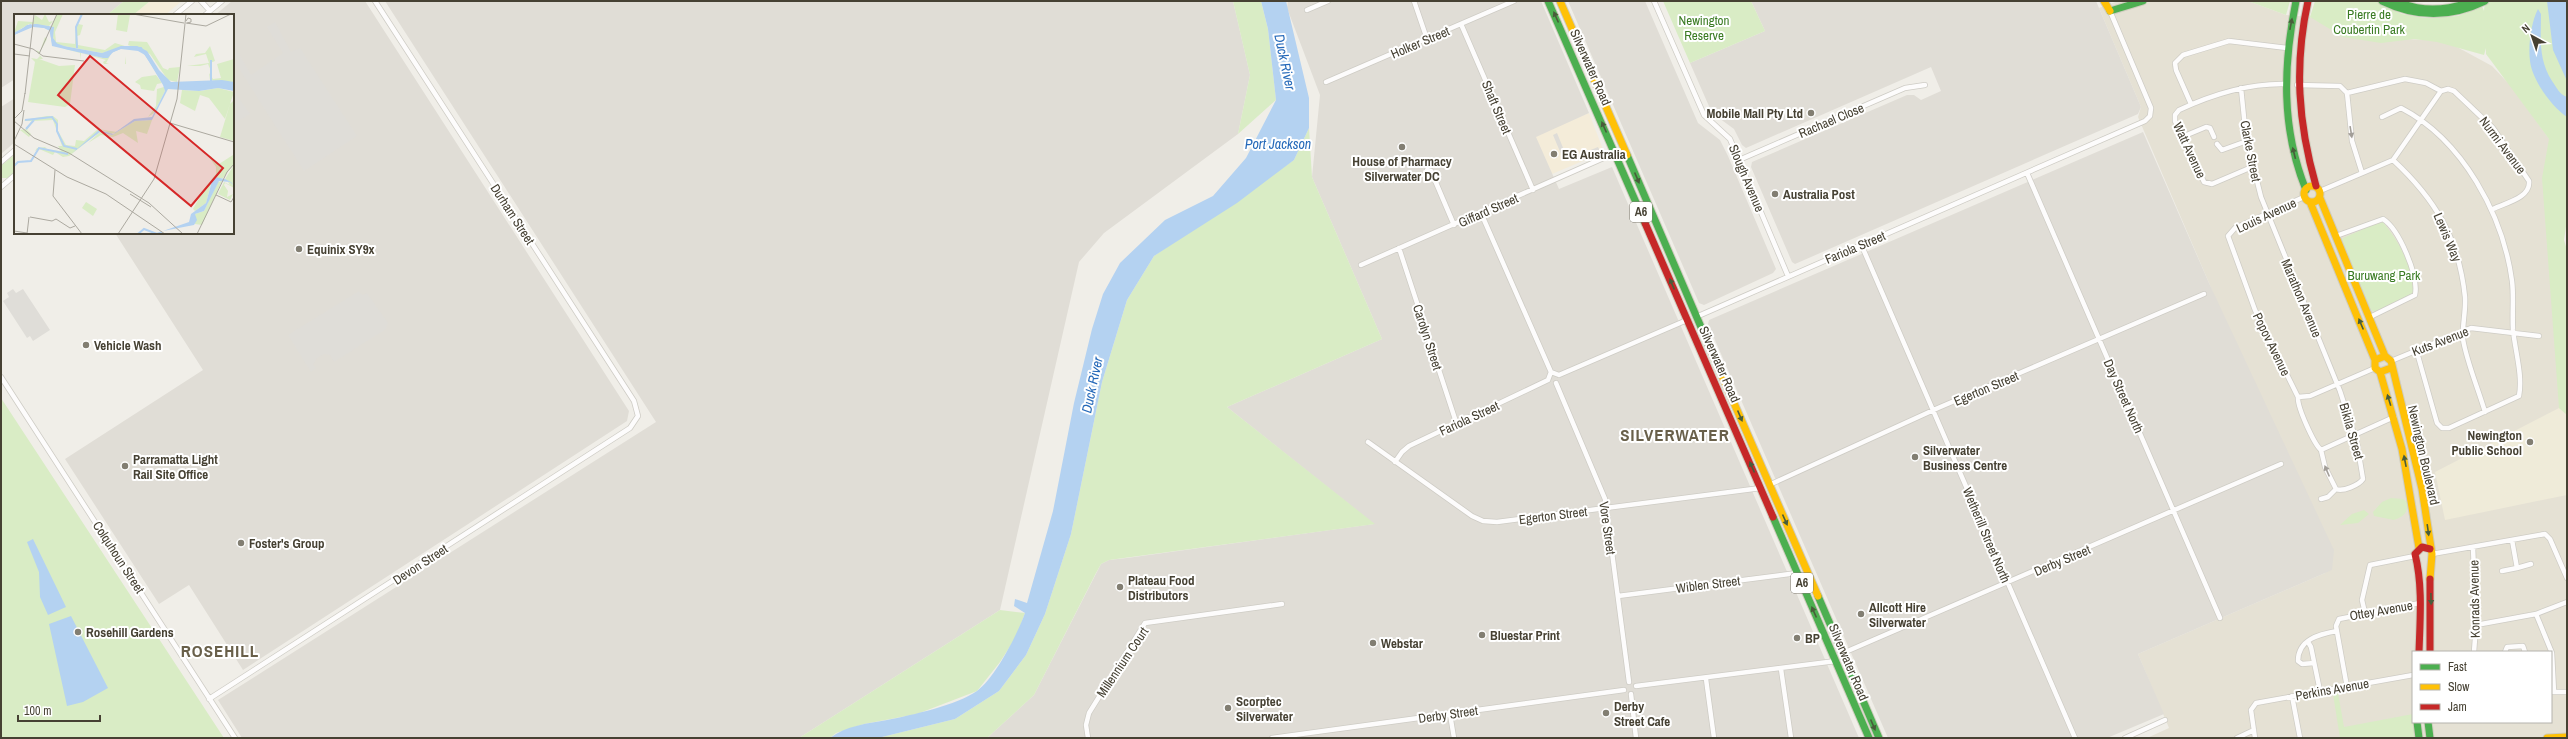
<svg xmlns="http://www.w3.org/2000/svg" width="2568" height="739" viewBox="0 0 2568 739" font-family="'Archivo Narrow',sans-serif">
<style>
.residential{fill:#e5e1d4;fill-rule:evenodd}
.commercial{fill:#f4ecd9}
.industrial{fill:#e0ddd6}
.education{fill:#efebd9}
.green{fill:#d9ecc5}
.parking{fill:#dfddd8}
.water{fill:#b4d2f1}
.lines{fill:none;stroke-linecap:round;stroke-linejoin:round}
.street-casing{stroke:#ceccc5;stroke-width:6}
.fast-casing{stroke:#cfccbe;stroke-width:9}
.slow-casing{stroke:#cfccbe;stroke-width:9}
.jam-casing{stroke:#cfccbe;stroke-width:9}
.street{stroke:#fdfcfc;stroke-width:4.5}
.fast{stroke:#4caf50;stroke-width:7}
.slow{stroke:#ffc107;stroke-width:7}
.jam{stroke:#c62828;stroke-width:7}
.oneway{fill:#485c3a}
.oneway2{fill:#a29e98}
.poi-dot{fill:#827e72;stroke:#fff;stroke-width:1.5}
.labels{text-anchor:middle;stroke-width:4;stroke-linejoin:round;paint-order:stroke}
.shield{fill:#fff;stroke:#7e7a70;stroke-width:1}
.shield-label{font-size:12px;font-weight:bold;fill:#464133}
.park-label{font-size:13px;fill:#3a7b23;stroke:#fff}
.street-label{font-size:13px;fill:#464133;stroke:#fff}
.poi-label{font-size:13px;font-weight:bold;fill:#464133;stroke:#fff;text-anchor:start}
.water-label{font-size:14px;font-style:italic;fill:#2569b9;stroke:#fff}
.district-label{font-size:17px;font-weight:bold;letter-spacing:1px;fill:#69604a;stroke:#fff}
.inset-river{fill:none;stroke:#b4d2f1;stroke-width:2}
.inset-road{fill:none;stroke:#aca9a0;stroke-width:1}
.view{fill:#d62828;fill-opacity:0.15;stroke:#d62828;stroke-width:2}
.inset-edge{fill:none;stroke:#464133;stroke-width:2}
</style>
<rect width="100%" height="100%" fill="#f0eee8"/>
<path class="residential" d="M2118,1H2248L2286,15L2310,17L2367,37L2446,41L2492,66L2510,85L2550,140L2567,413V738H2147L2169,728L2138,654L2325,573L2209,283L2138,117L2141,107L2099,8ZM2413,652H2551V722H2413Z"/>
<path class="commercial" d="M150,1H182L165,15H133Z
M1589,113L1604,152L1552,174L1535,136Z"/>
<path class="industrial" d="M1,1H124L107,15H15V79L1,88Z
M232,1H365L629,411L627,421L243,670L189,585L159,604L65,459L203,370L115,233H233V15H215Z
M385,1H1233L1250,75L1238,134L1104,233L1079,262L1000,610L799,738H242L218,700L656,422Z
M1288,1H1541L1589,113L1536,137L1559,189L1612,167L1859,738H987L1034,695L1101,564L1109,560L1127,558L1374,524L1227,407L1382,339L1312,177L1320,95L1287,8Z
M1568,1H1645L1698,123L1720,140L1728,156L1776,269L1773,273L1704,305L1699,303Z
M1751,1H2096L2141,107L2138,114L1795,264L1792,262L1751,167L1752,162L1907,95H1914L1921,100L1941,91L1931,67L1746,148L1742,145L1734,129L1712,113L1690,63L1765,31Z
M15,98V142L1,154V107Z
M2143,132L2209,283L2334,550L2332,570L2138,654L2164,714L2107,738H1888L1708,324L1709,320Z"/>
<path class="education" d="M2559,408L2567,412V495L2445,520L2435,472Z"/>
<path class="green" d="M124,1H150L133,15H107Z
M1233,1H1261L1268,29L1276,100L1238,134L1250,75Z
M1663,1H1751L1765,31L1690,63Z
M2248,1H2290L2286,15Z
M2315,1H2376L2402,14L2425,18L2458,16L2482,6L2484,11L2485,1H2567V220L2564,240L2567,250V415L2559,408L2542,178L2549,139L2492,62L2486,54V48L2484,55L2437,42L2414,39L2381,43L2343,37L2310,17Z
M1309,128L1312,177L1382,339L1227,407L1375,524L1109,560L1101,564L1096,573L1034,695L987,738H878L955,719L999,691L1026,655L1045,614L1071,534L1102,382L1127,300L1154,256L1294,160Z
M15,154V172L8,178H1V166Z
M2382,221C2399,241 2414,268 2413,295L2375,312L2371,310L2341,242L2343,238Z
M1,398L224,738H1Z
M2391,498L2403,499L2407,502C2409,512 2403,517 2394,520L2374,516L2373,512L2382,502Z
M2364,510L2369,514L2358,523L2340,525L2352,514Z
M1000,610L1025,613L1016,637L1000,662L977,691L917,714L864,724L836,733L830,738H799Z
M2338,693L2344,727L2413,714L2415,738H2340L2333,694Z"/>
<path class="parking" d="M275,22L291,52L300,48L357,136L304,171L233,59V43L251,75L283,53L267,27Z
M233,90L250,114L233,124Z
M1557,133L1568,160L1564,161L1553,135Z
M1598,147L1600,151L1578,160L1576,156Z
M13,289L16,293L23,289L50,330L33,341L30,336L27,338L3,301L9,297L7,293Z
M359,291L362,295L367,293L388,323L386,329L334,362L330,355L324,354L317,358L313,365L316,368L311,372L288,335Z"/>
<path class="water" d="M1261,1H1286L1309,98V128L1294,160L1237,203L1154,256L1127,300L1102,382L1071,534L1045,614L1026,655L999,691L955,719L878,738H830C845,726 869,723 887,720C912,715 957,705 977,691C995,678 1017,635 1025,613L1014,606L1015,599L1027,603L1053,511L1074,403L1092,329L1103,294L1120,263L1165,220L1213,196L1246,158L1276,100L1268,29Z
M2547,1H2567V81L2553,50Z
M2538,9L2541,14C2541,39 2538,59 2552,81C2557,88 2559,94 2567,97V117C2552,107 2532,80 2530,61C2528,47 2531,22 2538,9Z
M33,539L66,607L48,615L40,597L39,572L27,542Z
M71,616L108,688L83,702L67,706L49,624Z"/>
<g class="lines">
<g class="street-casing">
<path id="street" d="M201,1L210,11
M1414,1L1427,39
M1654,1L1704,115L1730,139L1788,276
M1307,10L1328,1
M175,15L192,1
M205,15L222,1
M1461,24L1533,190
M1326,82L1514,1
M2297,85L2340,86L2347,93L2405,79L2426,83L2441,91L2448,89L2454,91L2493,128L2529,181C2531,198 2505,203 2493,209
M2241,88L2246,137L2261,197L2340,391L2357,443L2363,479C2359,485 2343,492 2336,489
M2347,93L2352,141L2362,173
M2191,104L2176,70L2175,63L2183,55L2229,41L2287,48
M2382,117L2401,108C2463,140 2503,215 2512,281C2514,297 2512,313 2513,330C2515,350 2523,376 2519,396L2449,428H2442L2437,423L2416,349
M2182,137L2206,127L2210,128L2214,137
M2217,144L2222,150L2247,141
M1739,160L1905,88L1925,85
M2393,160C2435,199 2459,238 2465,297C2466,311 2462,325 2463,339C2466,360 2479,391 2485,412
M1,162L15,150
M2252,167L2212,184L2204,182L2175,121V115L2179,110C2213,94 2248,83 2286,84
M1427,170L1431,171L1454,225
M2027,173L2220,618
M1,187L15,175
M2320,191L2393,160L2441,91
M2304,197L2235,228L2228,236L2255,310L2298,397C2297,407 2314,444 2321,450
M1481,213L1551,372
M2336,236L2383,219C2399,229 2419,276 2415,295L2370,317
M1861,244L2075,738
M1399,248L1457,425
M1361,265L1615,153
M1696,317L2145,121L2150,116L2151,108L2110,11
M2391,361L2471,328L2539,336
M1559,375L1687,320
M1,377L235,738
M1548,380L1551,372L1559,375
M1556,383L1605,499L1629,682
M2298,397L2310,396L2375,368
M1368,442L1472,516L1483,521L1497,522L1761,488
M1395,462L1402,452L1409,446L1548,380
M1769,485L1938,408L2204,294
M2336,489L2325,467L2321,450L2394,417
M2321,499L2328,497L2336,489
M2473,547L2476,625L2474,652
M2432,554L2545,534L2550,539L2567,578
M2517,568L2531,564
M2502,571L2517,568L2512,540
M1618,596L1797,573
M2365,613L2362,600L2370,565L2415,556
M2536,614L2552,653L2554,692
M2476,625L2536,614L2567,602
M2308,642L2311,647L2320,691
M2505,652L2507,647L2523,646L2525,652
M1843,653L2281,464
M2314,663L2302,664L2298,661C2298,639 2320,634 2337,631
M1781,669L1791,738
M1706,679L1714,738
M1636,686L1836,661
M2347,687L2336,626L2339,619L2420,603
M2551,692H2567
M1631,694L1636,738
M2292,696L2300,738
M209,699L630,428L638,416L634,401L375,1
M1450,714L1454,738
M1088,738L1086,725L1089,713L1145,623L1282,604
M1272,738L1624,690
M2125,738L2165,720
M2237,738L2254,730
M2255,738L2251,710L2256,703L2413,675"/>
</g>
<g class="fast-casing">
<path id="fast" d="M1548,1L1645,223
M2296,1C2283,66 2281,128 2306,190
M2382,1C2417,18 2450,18 2485,1
M2396,1C2422,13 2447,11 2473,1
M2110,11L2143,1
M1627,155L1710,348
M1773,517L1869,738
M1818,596L1879,738
M2417,722L2419,738
M2428,722L2430,738"/>
</g>
<g class="slow-casing">
<path id="slow" d="M1560,1L1627,155
M2104,1L2110,11
M2304 194a8 8 0 1 1 16 0a8 8 0 1 1-16 0Z
M2320,198L2385,356
M2310,202L2375,360
M1710,348L1818,596
M2391,368L2380,372L2375,368V360L2385,356L2391,361L2422,489L2432,554L2430,579
M2380,372L2402,449L2419,548
M2547,738L2567,737"/>
</g>
<g class="jam-casing">
<path id="jam" d="M2308,1C2294,65 2298,123 2316,186
M1645,223L1773,517
M2430,579V652
M2419,652C2420,620 2423,586 2415,554L2422,547L2430,549"/>
</g>
<use href="#street" class="street"/>
<use href="#fast" class="fast"/>
<use href="#slow" class="slow"/>
<use href="#jam" class="jam"/>
</g>
<defs><path id="oneway-solid" d="M-6-.8H1V-3.2L6.5 0L1 3.2V.8H-6Z"/></defs>
<g class="oneway">
<use href="#oneway-solid" transform="translate(1556 17) rotate(-114)"/>
<use href="#oneway-solid" transform="translate(2291 24) rotate(-79)"/>
<use href="#oneway-solid" transform="translate(1604 127) rotate(-114)"/>
<use href="#oneway-solid" transform="translate(2294 153) rotate(-104)"/>
<use href="#oneway-solid" transform="translate(1637 178) rotate(67)"/>
<use href="#oneway-solid" transform="translate(1672 284) rotate(-113)"/>
<use href="#oneway-solid" transform="translate(2361 324) rotate(-113)"/>
<use href="#oneway-solid" transform="translate(2389 400) rotate(-107)"/>
<use href="#oneway-solid" transform="translate(1740 416) rotate(67)"/>
<use href="#oneway-solid" transform="translate(2405 461) rotate(-101)"/>
<use href="#oneway-solid" transform="translate(1752 467) rotate(-114)"/>
<use href="#oneway-solid" transform="translate(1785 520) rotate(66)"/>
<use href="#oneway-solid" transform="translate(2428 530) rotate(82)"/>
<use href="#oneway-solid" transform="translate(2431 599) rotate(89)"/>
<use href="#oneway-solid" transform="translate(1814 612) rotate(-114)"/>
<use href="#oneway-solid" transform="translate(1873 725) rotate(67)"/>
</g>
<g class="oneway2">
<use href="#oneway-solid" transform="translate(2351 132) rotate(81)"/>
<use href="#oneway-solid" transform="translate(2327 471) rotate(-113)"/>
</g>
<g class="poi-dot">
<circle cx="1811" cy="113" r="4"/>
<circle cx="1402" cy="147" r="4"/>
<circle cx="1554" cy="154" r="4"/>
<circle cx="1775" cy="194" r="4"/>
<circle cx="299" cy="249" r="4"/>
<circle cx="86" cy="345" r="4"/>
<circle cx="2530" cy="442" r="4"/>
<circle cx="1915" cy="457" r="4"/>
<circle cx="125" cy="466" r="4"/>
<circle cx="241" cy="543" r="4"/>
<circle cx="1120" cy="587" r="4"/>
<circle cx="1861" cy="614" r="4"/>
<circle cx="78" cy="632" r="4"/>
<circle cx="1482" cy="635" r="4"/>
<circle cx="1797" cy="638" r="4"/>
<circle cx="1373" cy="643" r="4"/>
<circle cx="1228" cy="708" r="4"/>
<circle cx="1606" cy="713" r="4"/>
</g>
<g class="labels">
<g class="shield">
<rect x="1630" y="202" width="22" height="20" rx="3"/>
<rect x="1791" y="573" width="22" height="20" rx="3"/>
</g>
<g class="shield-label">
<text x="1641" y="216">A6</text>
<text x="1802" y="587">A6</text>
</g>
<g class="park-label">
<text x="2369" y="19">Pierre de<tspan x="2369" dy="15">Coubertin Park</tspan></text>
<text x="1704" y="25">Newington<tspan x="1704" dy="15">Reserve</tspan></text>
<text x="2384" y="280">Buruwang Park</text>
</g>
<g class="street-label">
<text transform="translate(1420 42) rotate(-23)" y="5">Holker Street</text>
<text transform="translate(1591 67) rotate(66)" y="5">Silverwater Road</text>
<text transform="translate(1497 107) rotate(67)" y="5">Shaft Street</text>
<text transform="translate(1831 120) rotate(-23)" y="5">Rachael Close</text>
<text transform="translate(2503 145) rotate(53)" y="5">Nurmi Avenue</text>
<text transform="translate(2190 150) rotate(65)" y="5">Watt Avenue</text>
<text transform="translate(2251 151) rotate(79)" y="5">Clarke Street</text>
<text transform="translate(1747 178) rotate(67)" y="5">Slough Avenue</text>
<text transform="translate(1488 210) rotate(-24)" y="5">Giffard Street</text>
<text transform="translate(513 214) rotate(57)" y="5">Durham Street</text>
<text transform="translate(2266 215) rotate(-25)" y="5">Louis Avenue</text>
<text transform="translate(2448 237) rotate(67)" y="5">Lewis Way</text>
<text transform="translate(1855 247) rotate(-23)" y="5">Fariola Street</text>
<text transform="translate(2302 298) rotate(67)" y="5">Marathon Avenue</text>
<text transform="translate(1428 337) rotate(72)" y="5">Carolyn Street</text>
<text transform="translate(2440 341) rotate(-21)" y="5">Kuts Avenue</text>
<text transform="translate(2272 344) rotate(64)" y="5">Popov Avenue</text>
<text transform="translate(1720 364) rotate(66)" y="5">Silverwater Road</text>
<text transform="translate(1986 388) rotate(-23)" y="5">Egerton Street</text>
<text transform="translate(2124 396) rotate(66)" y="5">Day Street North</text>
<text transform="translate(1469 418) rotate(-25)" y="5">Fariola Street</text>
<text transform="translate(2352 431) rotate(74)" y="5">Bikila Street</text>
<text transform="translate(2424 455) rotate(77)" y="5">Newington Boulevard</text>
<text transform="translate(1553 515) rotate(-7)" y="5">Egerton Street</text>
<text transform="translate(1608 528) rotate(82)" y="5">Vore Street</text>
<text transform="translate(1987 535) rotate(67)" y="5">Wetherill Street North</text>
<text transform="translate(119 557) rotate(57)" y="5">Colquhoun Street</text>
<text transform="translate(2062 560) rotate(-23)" y="5">Derby Street</text>
<text transform="translate(420 564) rotate(-33)" y="5">Devon Street</text>
<text transform="translate(1708 584) rotate(-7)" y="5">Wiblen Street</text>
<text transform="translate(2474 599) rotate(-91)" y="5">Konrads Avenue</text>
<text transform="translate(2381 610) rotate(-10)" y="5">Ottey Avenue</text>
<text transform="translate(1122 662) rotate(-56)" y="5">Millennium Court</text>
<text transform="translate(1849 662) rotate(67)" y="5">Silverwater Road</text>
<text transform="translate(2332 689) rotate(-10)" y="5">Perkins Avenue</text>
<text transform="translate(1448 714) rotate(-8)" y="5">Derby Street</text>
</g>
<g class="poi-label">
<text x="1803" y="118" text-anchor="end">Mobile Mall Pty Ltd</text>
<text x="1562" y="159">EG Australia</text>
<text x="1402" y="166" text-anchor="middle">House of Pharmacy<tspan x="1402" dy="15">Silverwater DC</tspan></text>
<text x="1783" y="199">Australia Post</text>
<text x="307" y="254">Equinix SY9x</text>
<text x="94" y="350">Vehicle Wash</text>
<text x="2522" y="440" text-anchor="end">Newington<tspan x="2522" dy="15">Public School</tspan></text>
<text x="1923" y="455">Silverwater<tspan x="1923" dy="15">Business Centre</tspan></text>
<text x="133" y="464">Parramatta Light<tspan x="133" dy="15">Rail Site Office</tspan></text>
<text x="249" y="548">Foster's Group</text>
<text x="1128" y="585">Plateau Food<tspan x="1128" dy="15">Distributors</tspan></text>
<text x="1869" y="612">Allcott Hire<tspan x="1869" dy="15">Silverwater</tspan></text>
<text x="86" y="637">Rosehill Gardens</text>
<text x="1490" y="640">Bluestar Print</text>
<text x="1805" y="643">BP</text>
<text x="1381" y="648">Webstar</text>
<text x="1236" y="706">Scorptec<tspan x="1236" dy="15">Silverwater</tspan></text>
<text x="1614" y="711">Derby<tspan x="1614" dy="15">Street Cafe</tspan></text>
</g>
<g class="water-label">
<text transform="translate(1285 62) rotate(78)" y="5">Duck River</text>
<text x="1278" y="149">Port Jackson</text>
<text transform="translate(1092 385) rotate(-78)" y="5">Duck River</text>
</g>
<g class="district-label">
<text x="1675" y="441">SILVERWATER</text>
<text x="220" y="657">ROSEHILL</text>
</g>
</g>
<g transform="translate(14 14)">
<rect width="220" height="220" fill="#f0eee8"/>
<path d="M31,0L35,8L39,7L35,12L15,10L0,19L4,7L19,8L21,1L28,6ZM43,0H49L41,18L42,28L61,30L62,13L68,0L64,10L69,11L66,21L63,22L64,31L91,36L101,29L111,32L88,39L44,31L40,28L37,13ZM104,0L116,1L113,18L102,16ZM31,23L33,25L25,40L29,45H25L45,52L61,51L56,90L51,93L14,88L21,48L17,44L23,45L26,42L22,36L26,38ZM115,27L133,28L149,54L154,56L155,54L166,53L163,68L154,66L136,40L114,31ZM196,32L201,47L196,49L197,57L194,50L186,52H173L195,49L192,40L180,43L182,40L191,39ZM47,34L89,44L96,42L92,49L95,50H111L112,42V50H90L89,48L92,46L67,39L66,46L68,47L66,46V39ZM220,45V70L196,66L195,59L199,65L207,64L203,50ZM142,61L148,69L143,70L140,77L127,75L126,71L121,68L128,63ZM150,73L151,77L140,99L134,103L142,92L143,75ZM204,74L220,78L211,105L195,84L186,81L181,97L166,89L168,76L186,77ZM220,86V127L206,123L216,90ZM33,102H39L44,106V117L52,131L61,132L62,126L70,127L84,115L103,118L97,120L88,116L55,142L49,143L41,138L39,141L25,135L21,137L23,134L31,133L34,136L47,137L44,132H48L39,106L19,107L13,116L17,120L15,123L6,116L12,115L18,107H11L10,106ZM138,106L133,120L122,117L124,129L109,119L99,123L87,121L74,129L86,118L98,121L121,107ZM220,138V150L209,164L198,166L192,189L181,197L179,195L191,174L202,160V153L195,143L197,142L200,148L205,150L219,141ZM220,151V171L211,165ZM208,167L188,211L181,210V200L190,197L204,168ZM210,168L216,171L214,168H216L220,172V174L211,169L210,171L214,177L213,183L219,180L216,186L204,180ZM72,188L83,195L79,202L68,194Z" fill="#d9ecc5"/>
<path d="M23,10L40,13L39,24L44,31L88,39L107,32H123L133,37L145,56L157,68L208,66L220,68V77L204,74L185,77L154,75L138,106L121,107L98,121L86,118L58,139L85,116L99,120L120,105L138,103L151,77L149,71L131,41L124,37L107,35L99,38L94,44H89L38,32L36,17L30,14L19,13L0,21L13,11ZM201,163L211,165L217,168L220,172L216,168L205,167L190,197L181,200L183,206L180,211L149,217L175,208L177,200L192,189L198,167Z" fill="#b4d2f1"/>
<path class="inset-river" d="M20,11L36,14L39,29L52,34L89,42L108,33L127,34L151,69L163,71M0,20L17,11M63,34L62,13L68,0M197,46V67M166,72L202,70L220,74M11,106L38,103L43,110V117L50,132L63,135M12,115L20,106M0,152L4,148L17,147L25,134L54,140M124,220L130,215L143,220L148,218"/>
<path class="inset-road" d="M119,0L170,9M172,7L174,4L177,5V8L173,9M172,9L192,12L217,0M0,30L19,35L29,42L70,47M0,40L16,42M25,40L43,0M11,80L20,0M0,105L8,97L11,79M0,107L20,124L55,139L135,189L169,220M156,109L220,128M0,127L8,110L10,96M0,130L53,163L92,180L151,220M41,156L39,182L68,220M116,180L137,193M202,181L217,188L220,183M16,203L38,207M38,207L42,205L56,214L61,212M0,217L13,219M13,220L15,203M104,220L140,165L163,85L172,0M183,220L213,158L220,150"/>
<path class="view" d="M76,42L209,154L177,192L44,81Z"/>
<rect width="220" height="220" class="inset-edge"/>
</g>
<rect width="2568" height="739" fill="none" stroke="#464133" stroke-width="4"/>
<rect x="2412" y="651" width="140" height="72" fill="#ffffff" stroke="#b5b3ad"/>
<rect x="2420" y="664" width="20" height="6" fill="#4caf50" stroke="#b5b3ad"/>
<text x="2448" y="671" font-size="12" fill="#464133">Fast</text>
<rect x="2420" y="684" width="20" height="6" fill="#ffc107" stroke="#b5b3ad"/>
<text x="2448" y="691" font-size="12" fill="#464133">Slow</text>
<rect x="2420" y="704" width="20" height="6" fill="#c62828" stroke="#b5b3ad"/>
<text x="2448" y="711" font-size="12" fill="#464133">Jam</text>
<g transform="translate(2532 36) rotate(320)" stroke="#ffffff" stroke-width="3" paint-order="stroke">
<path d="M0-3L7 15L0 10L-7 15Z" fill="#464133"/>
<text y="-6" font-size="11" font-weight="bold" text-anchor="middle" fill="#464133">N</text>
</g>
<path d="M18 715v6h82v-6" fill="none" stroke="#464133" stroke-width="2"/>
<text x="24" y="715" font-size="12" fill="#464133" stroke="#ffffff" stroke-width="3" paint-order="stroke">100 m</text>
</svg>
